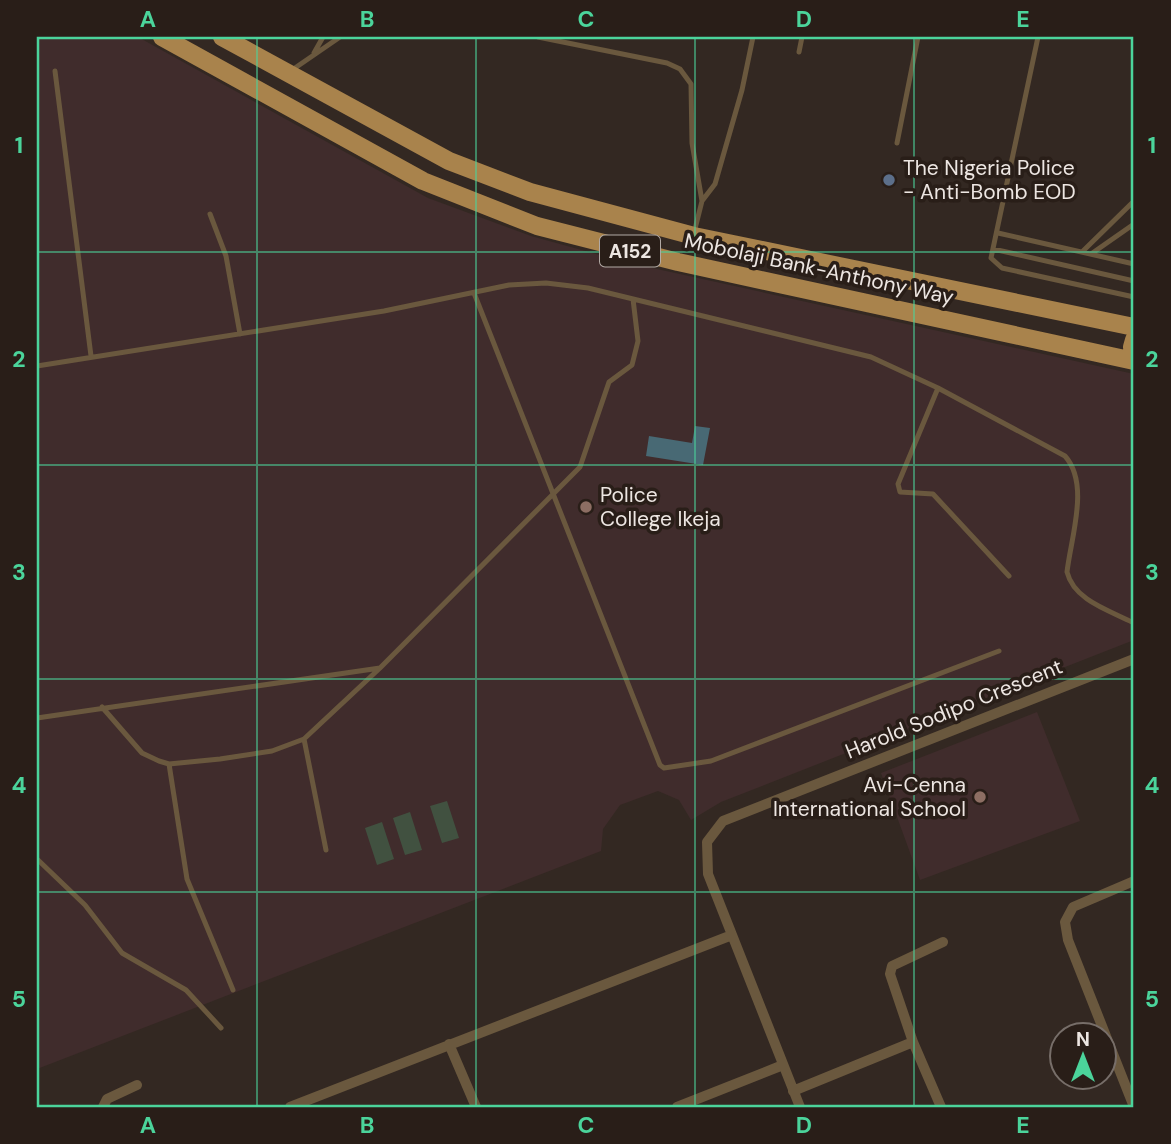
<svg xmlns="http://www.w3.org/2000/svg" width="1171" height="1144" viewBox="0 0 1171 1144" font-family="'DM Sans',sans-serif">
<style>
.education{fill:#402c2c}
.green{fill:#415140}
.water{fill:#486974}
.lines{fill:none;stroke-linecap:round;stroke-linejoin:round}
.lane{stroke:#6a583e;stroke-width:5}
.street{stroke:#6a583e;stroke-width:10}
.primary{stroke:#a9834c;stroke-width:18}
.grid{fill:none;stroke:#4bd49b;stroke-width:2;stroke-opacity:0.55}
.service-dot{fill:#5c6f8a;stroke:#291e18;stroke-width:2.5}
.education-dot{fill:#8d6e63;stroke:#291e18;stroke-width:2.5}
.labels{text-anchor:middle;stroke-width:7;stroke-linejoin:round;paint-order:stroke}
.shield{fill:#291e18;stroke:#b2aaa5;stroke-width:2}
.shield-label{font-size:19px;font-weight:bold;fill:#ede6e2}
.poi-label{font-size:21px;fill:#ede6e2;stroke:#291e18;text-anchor:start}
.street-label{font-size:21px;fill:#ede6e2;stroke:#291e18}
.neatline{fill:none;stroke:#4bd49b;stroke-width:2.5}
.grid-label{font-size:23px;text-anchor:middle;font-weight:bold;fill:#4bd49b}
</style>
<rect width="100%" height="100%" fill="#332822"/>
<path class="education" d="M38,37H138L428,198L531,236L625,262L1134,374V640L721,802L691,820L679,800L658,791L620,805L603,829L601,851L37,1069Z
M1037,712L1080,821L920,880L881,773Z"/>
<path class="green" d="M447,801L459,838L442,843L430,806Z
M410,812L422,850L405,855L393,818Z
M382,822L394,859L377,865L365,828Z"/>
<path class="water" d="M695,426L710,428L703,465L646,456L649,436L692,443Z"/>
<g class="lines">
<path class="lane" d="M538,37L667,63L680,69L691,84L692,143L702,201
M1038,37L991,258L1002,268L1134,297
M799,52L802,37
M314,53L323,37
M292,70L340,37
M55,71L91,356
M897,143L918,37
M210,214L226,256L240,334
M694,233L702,201L715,184L742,90L753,37
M998,233L1134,264
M993,249L1134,281
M1083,251L1134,201
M1091,254L1134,224
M474,293L660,765L664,768L711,761L999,651
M37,366L384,311L509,285L546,283L588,288L871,357L938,388L1065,456C1090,484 1071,537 1067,572C1074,600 1108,610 1132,622
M938,388L898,484L900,492L933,494L1009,576
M102,707L142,753L159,761L169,764L220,759L272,751L304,739L380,668
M37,718L380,668L580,467L609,382L632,365L638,341L633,299
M304,739L326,850
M169,764L187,879L233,990
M37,859L85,905L122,953L186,990L221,1028"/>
<path class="street" d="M449,1044L476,1107
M793,1091L913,1042
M103,1107L107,1099L137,1085
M290,1107L732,935
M677,1107L783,1065
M800,1107L708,874L707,842L723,821L1134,659
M941,1107L913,1042L890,974L892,966L943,942
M1134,1107L1068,940L1065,922L1073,907L1134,881"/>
<path class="primary" d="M162,37L423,181L537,226L678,262L1134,361
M222,37L449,161L530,192L694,236L1134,327
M1134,340L1132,347L1134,354"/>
</g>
<path class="grid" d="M257,37V1107M476,37V1107M695,37V1107M914,37V1107M37,252H1134M37,465H1134M37,679H1134M37,892H1134"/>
<circle class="service-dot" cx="889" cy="180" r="7"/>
<g class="education-dot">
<circle cx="586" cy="507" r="7"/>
<circle cx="980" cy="797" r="7"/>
</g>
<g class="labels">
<rect class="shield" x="600" y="235.5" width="60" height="31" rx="5"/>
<g class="shield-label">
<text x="630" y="258">A152</text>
</g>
<g class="poi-label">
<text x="903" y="175">The Nigeria Police<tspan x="903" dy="24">- Anti-Bomb EOD</tspan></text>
<text x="600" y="502">Police<tspan x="600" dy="24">College Ikeja</tspan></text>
<text x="966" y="792" text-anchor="end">Avi-Cenna<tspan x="966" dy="24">International School</tspan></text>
</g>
<g class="street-label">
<text transform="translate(819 269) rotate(12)" y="7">Mobolaji Bank-Anthony Way</text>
<text transform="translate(954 709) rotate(-22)" y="7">Harold Sodipo Crescent</text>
</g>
</g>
<rect width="1171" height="1144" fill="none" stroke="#291e18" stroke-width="77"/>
<g transform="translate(1083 1056)"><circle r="33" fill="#291e18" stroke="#776e69" stroke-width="2"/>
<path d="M0-5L12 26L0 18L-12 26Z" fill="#4bd49b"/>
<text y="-10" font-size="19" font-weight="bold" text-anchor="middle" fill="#ede6e2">N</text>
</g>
<rect x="38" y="38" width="1094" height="1068" class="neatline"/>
<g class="grid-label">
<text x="148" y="27">A</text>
<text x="367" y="27">B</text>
<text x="586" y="27">C</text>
<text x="804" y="27">D</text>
<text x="1023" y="27">E</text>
<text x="19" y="153">1</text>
<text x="1152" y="153">1</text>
<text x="19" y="367">2</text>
<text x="1152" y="367">2</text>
<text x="19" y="580">3</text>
<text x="1152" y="580">3</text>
<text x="19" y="793">4</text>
<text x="1152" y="793">4</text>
<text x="19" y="1007">5</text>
<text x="1152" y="1007">5</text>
<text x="148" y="1133">A</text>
<text x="367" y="1133">B</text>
<text x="586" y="1133">C</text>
<text x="804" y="1133">D</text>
<text x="1023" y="1133">E</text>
</g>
</svg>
